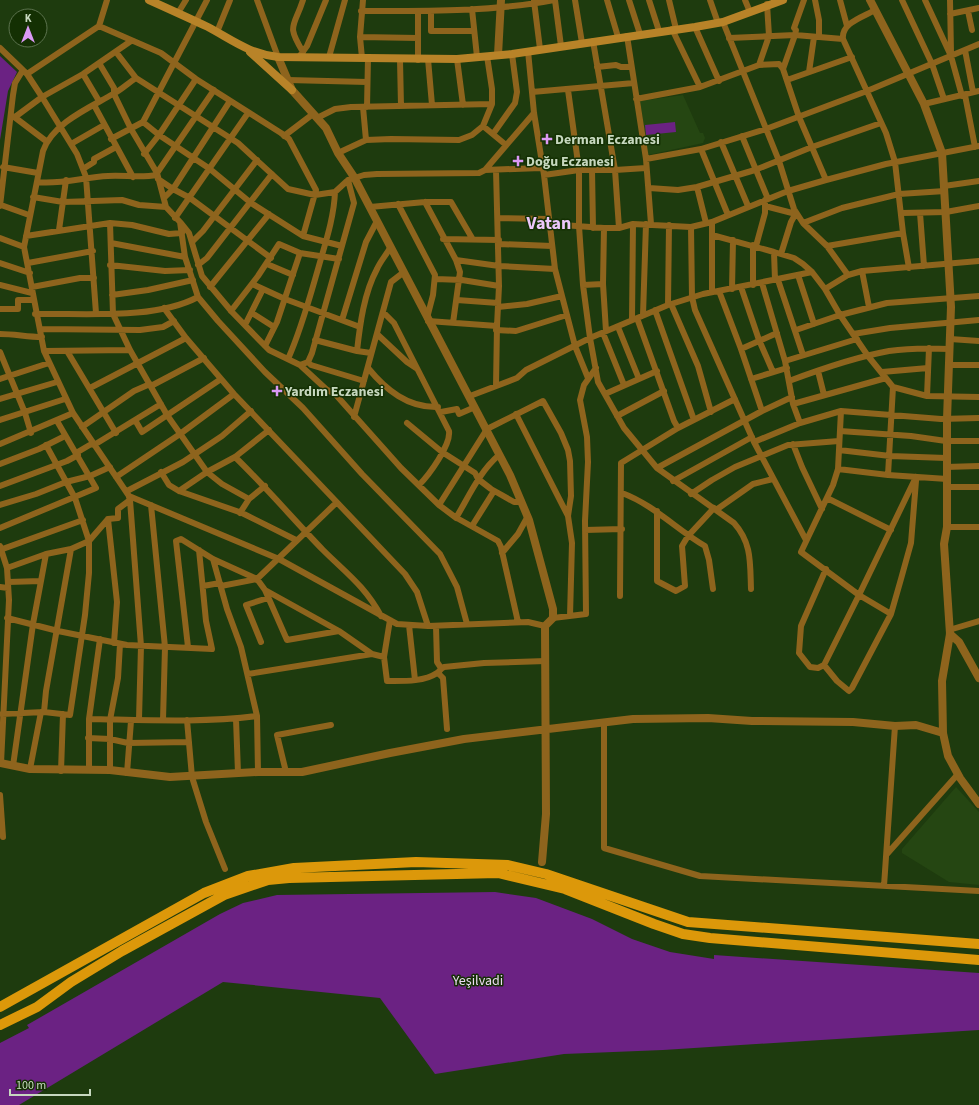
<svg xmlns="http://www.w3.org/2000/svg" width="979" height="1105" viewBox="0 0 979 1105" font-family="'Source Sans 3',sans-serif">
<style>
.built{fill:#254612}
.green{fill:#6b2283}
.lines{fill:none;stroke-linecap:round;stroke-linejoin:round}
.minor{stroke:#8e641d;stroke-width:6}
.tertiary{stroke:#8e641d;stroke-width:8}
.secondary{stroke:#b88328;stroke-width:8}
.primary{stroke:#dc980a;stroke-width:10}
.poi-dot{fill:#db99f5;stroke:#143003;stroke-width:1.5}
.labels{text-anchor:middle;stroke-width:3;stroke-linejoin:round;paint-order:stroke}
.poi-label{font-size:14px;font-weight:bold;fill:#c7d8bf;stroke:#143003;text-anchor:start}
.park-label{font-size:14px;fill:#ecdaf3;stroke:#143003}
.district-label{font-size:18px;font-weight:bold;fill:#ecc7fb;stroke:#143003}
</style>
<rect width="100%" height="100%" fill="#1e3b0e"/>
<path class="built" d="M683,95L700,133H703L705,138L703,143L648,155L640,101Z
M956,787L979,812V885L949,882L902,853V849Z"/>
<path class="green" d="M0,56L17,72L8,91L0,140Z
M675,122L676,132L646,135L645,125Z
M495,892L536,898L592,919L632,939L670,952L714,959V955L979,973V1030L663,1050L564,1054L435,1074L380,998L223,982L19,1105H0V1043L29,1028L27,1025L220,914L243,903L277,895Z"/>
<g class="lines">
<path class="minor" d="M257,0L278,57
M303,0C294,28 286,24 303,52
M555,0L561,46
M575,0L582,43
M607,0L618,37
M629,0L640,34
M649,0L659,31
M669,0L676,29
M710,0L718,23
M745,0L750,12
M815,0L819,20V37
M840,0L847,26
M902,0L932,64L944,99
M925,0L951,56L962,96
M950,0L951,52
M534,1L540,49
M472,9L477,57
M875,10C863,17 841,23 843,39L886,133L895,162L903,233L909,268
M361,11C425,11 491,12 554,0
M431,11V31H474
M968,11L972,30
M178,13L186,0
M950,14L979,8
M723,22L779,161L794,209L803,223L827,246L848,275
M99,26L161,53L196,79L281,133L289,139L316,190L303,236
M695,27L719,81
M672,29L700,87
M217,32L230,0
M627,36L646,159L651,224
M360,37L418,38
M729,38L795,35L843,39
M593,41L615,170L619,228
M0,48L27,74L42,97L77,154L86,177L96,313
M965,50L973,92
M528,51L534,113L544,175L555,269L575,346L588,378
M116,52L136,78L238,143L288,189L315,195L335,192L348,180L364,175L377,174L479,173L485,170L541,168
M299,57L307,46L326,0
M329,57L345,0
M362,58L360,37L363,0
M428,59L432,105
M457,59L463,105
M400,60L401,106
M418,60V11
M99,63L114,88V94L131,129L157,173L166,207L180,222L185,257L198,297L218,321L265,372L303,408L362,474L440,554L457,587L467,624
M759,65L769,36L767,4
M597,67L616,65L621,67H631
M783,69L795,35L796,30L794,28L804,0
M809,72L814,37
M27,74L99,26L107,0
M83,74L99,101
M136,78C128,83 121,90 113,94C89,108 53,123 43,151L24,247L44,351L73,413L129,496L279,559L397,624L428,626L528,622L545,626
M288,80L367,82
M787,80L852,57
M568,90L579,170V226L583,285L590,338L598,382L624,428L657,468L734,523C752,543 750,563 751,589
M532,92L634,83
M965,95L975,147
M636,99L700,87L759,65L779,64L783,69L799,117L826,180
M924,104L979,91
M94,105L133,177
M363,107L366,140
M367,107L368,58
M13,116L46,141
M15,117L42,97L83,74L131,41
M317,118L335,109L351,107L492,104
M143,122L159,135L210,169L251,203L303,236L342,246
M483,126L506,145
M493,134L515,103L517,92L512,54
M284,136L313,114
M742,136L768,199
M111,139L143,122L207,0
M721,142L748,206
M71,144L104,125
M701,149L728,215
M338,153L366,140L391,139L459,140L472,135L483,126L492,104V89L487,56
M144,154L159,135L196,79
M646,159L701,149L766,129L867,91L979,44
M3,167L38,173
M83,169L94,162V159L116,147
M592,169L593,228
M485,170L534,113
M496,170L499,286L497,326L496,386
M157,173L214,90
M544,175L579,170H615L646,168
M158,179L173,189L190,198L271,258
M37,182C59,185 85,177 108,176C124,175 141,178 157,175
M944,186L979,181
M697,187L706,223
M649,188L678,190L697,187L755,170L812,147L881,123
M33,197L63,202L122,200L139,205L166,207
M164,198L173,189L230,101
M425,202L456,260L460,272L453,323
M398,204L435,275L433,295L427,318
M1,205L29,215
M0,206L13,95L15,83L23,70
M765,206L796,214
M370,207L425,202H451L472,238
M902,213L946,212L979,206
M920,213L924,266
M175,218L248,113
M498,218L548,219
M712,222V292
M110,223L113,314L130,350L167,415L207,472L222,484L249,499L240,513
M181,223L189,233L202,276L232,312L269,350L300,365L326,389L336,395L401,468L439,505L455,517L498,541L501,547L518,622
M803,223L842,208L899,194L945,191
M549,224L604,228H619L633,224L691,227L712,222L788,191L826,180L886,164L979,146
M691,227L692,297L695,310L754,442L806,540
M604,228L603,284L606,331
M59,230L66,180
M712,235L774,252L794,258L803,264L812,272L825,289L840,315L868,356L893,387L888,475
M26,236L110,223L132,225L169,234L182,233
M0,238L24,247
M443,239L499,240
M192,242L203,231L257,160
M111,243L185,257
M499,244L552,246
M756,246L765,213V200
M827,246L903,233
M774,252L775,280
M781,254L791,222L796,213
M456,260L499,266L555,269
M0,263L30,273
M28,263L93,251
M267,264L293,275
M110,265L165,271L190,270
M198,265L207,258L272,174
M862,271L869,307
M798,275L814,324
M436,279L462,280L499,286
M778,280L803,355
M762,283L785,361L793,404L800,423
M252,284L285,299L360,327
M0,285L32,293
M583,285L603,284
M753,285V245
M32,287L80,278H94
M210,287L269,214
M741,287L759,340L773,372
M732,289L733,240
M825,289L848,275L862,271L979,261
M719,291L741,349L762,411
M112,295L148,290L193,280
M457,300L498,303
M671,304L698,366L711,412
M668,305L669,225
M498,307L527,304L562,296
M164,308L186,338L234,394L405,574L417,592L428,626
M0,309H18V300H33
M655,310L694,420
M231,311L258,276L279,244L300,253L339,259
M383,312L394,323L449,431C451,445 429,475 419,485
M252,313L274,327
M35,314C84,313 155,320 198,297
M643,315L646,224
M637,318L674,421L678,428
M342,320L366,242L377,221
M632,320L633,224
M428,321L497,326
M245,325L263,289
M618,327L639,379
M40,329L140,330L163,327L174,321
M496,330L516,331L567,315
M796,330L840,315L887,303L979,296
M603,333L624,385
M0,334C15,334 27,337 42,337
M377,334L407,362L416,368
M853,334L890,328L979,320
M950,339L979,341
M315,340L357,351L371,353
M265,346L277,322L300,253
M741,349L777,333
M44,351L130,350
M67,351L116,433
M357,351C360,324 364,293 377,269C380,262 386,255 390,248
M0,352L25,413L31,433
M288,359C301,330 309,300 318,269C325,244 334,218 335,192
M785,361L857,339
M308,362L311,365L364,381
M300,365L308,362L312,353L354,203L348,180
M950,365H979
M368,368C386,390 408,408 438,407
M818,371L824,395
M882,372L928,368
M0,379L49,363
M751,379L787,368
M789,381C821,369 855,357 889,351C909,348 930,348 950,349
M151,386L204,358
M893,387L927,396L979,397
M90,388L186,338
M605,394L657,371
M470,396L517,378L526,370L590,338L668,305L703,294L812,272
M927,396L929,348
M0,399L57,382
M793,404L886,378
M841,411L838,469L833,485L801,552L859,595L916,477
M441,412L457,409L459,414L475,407
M516,414L568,516
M617,416L664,391
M354,417L391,282L404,272
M0,420L65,399
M135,420L142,432L221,379
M407,423L442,452L475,473L478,479L491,489L514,502H522
M82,427L134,391L150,384
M840,431L911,436L946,441H979
M754,442L800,423L841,411L941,419L979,418
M0,444L73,413
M793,444L802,467L822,509
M94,445L161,404
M839,450L890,456L946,458
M76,453L93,443
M235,457C266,487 293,519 323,550C345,572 365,586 381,616
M0,464L39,449L65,436
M946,467L979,466
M657,468L762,411L792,397
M838,469L888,475L947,479
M161,472L169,485L179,491L242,513L296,540
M116,477L180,434L234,394
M673,481L752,437
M0,486L67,461L78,455
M948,487H979
M127,491L183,462L222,436L251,411
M179,491L207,472L235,457L269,430
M622,493C654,505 676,529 705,546L709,560L713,589
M691,494L712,480L735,467L788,445L839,441
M827,498L891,530
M249,499L265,486
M130,500L141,646L139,719
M0,505L36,494L66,482L90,476L110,467
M151,505L165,647L163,720
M439,505L487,429L543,401L561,433L568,450L570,461L571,496L568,516L572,543L570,616
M716,510L753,484L773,479
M657,511V581L676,591L685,586L682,546L688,536L714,508
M456,518C469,496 480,471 499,455
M108,519L117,602L114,643
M472,526L494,491
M947,527H979
M0,528L96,488L57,421
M585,530L622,529
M0,546L7,568L9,600L1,763
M0,550L83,520
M502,553L518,534L528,516
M213,559L227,609L241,647L257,716L258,772
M7,568L46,554L71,549L89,541L108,519L118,518V509L130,500L129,497
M826,569L801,626L799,653L810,667L818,668L824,665L859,595L891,614
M8,582L41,581
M203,586L220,583
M221,586L257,579L336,503
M0,587L8,588
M265,590L339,631L372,654L384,657
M620,596L621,463L678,428L735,399
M7,618L58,631L127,645L212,649L206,621L199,550
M553,618L586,614L585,521L588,462L587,437L580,400L584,385L596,368
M390,620L384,657L387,681C403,681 424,682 437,673C440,671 440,669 444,667L484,663L546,661
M409,625L415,680
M436,626L437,662L441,668
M949,630L979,621
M261,642L246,605L268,598
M188,647L176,541L181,539L213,559L257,579L265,590L287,640L339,631
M824,665L837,681L849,691L852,688L891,614L901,579L911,543L916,481
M438,673L443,678L447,729
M248,674L372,654
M44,712L46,691L71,549
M2,714L44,712L70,715L85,615L89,573V541L75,498L46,445
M89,719C145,720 202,723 257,716
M236,719L238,773
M187,720L192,777L206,822L225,869
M604,723V848L700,876L979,891
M88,738L110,739L128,743L189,742
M13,766L33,624L46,554
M30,769L41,712
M89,770V719L100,639
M110,770V720L118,678L120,644
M61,771L63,714
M286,772L277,735L331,725
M127,773L131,721
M0,795L3,837
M887,854L958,774
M884,886L895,726"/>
<path class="tertiary" d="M870,0L924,104L942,153L951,307L947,419V527L944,544L950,634L942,681L943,733L948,756L960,778L979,804
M498,55L501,0
M278,57L292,90L326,128L338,153L354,177L510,475L529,520L553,609V618L545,626L546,814L542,862
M950,634L959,642L979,678
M0,763L30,769L110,770L170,777L258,772H302L390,753L464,739L633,719L708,718L752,721L853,722L895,726L916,725L943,733"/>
<path class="secondary" d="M149,0C169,9 189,18 208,27C234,41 248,53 278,57L457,59L512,54L695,27L723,22L783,0
M250,52L292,90"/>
<path class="primary" d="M0,1007L204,893L248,876L294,868L416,862L508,865L546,874L688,922L979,944
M0,1025L37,1007L71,982L122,951L224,895L268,880L289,878L498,873L565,889L654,924L683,934L710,938L979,960"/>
</g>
<g class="poi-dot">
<path d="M545 133h4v4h4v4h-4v4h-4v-4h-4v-4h4z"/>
<path d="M516 155h4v4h4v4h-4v4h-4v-4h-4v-4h4z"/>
<path d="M275 385h4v4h4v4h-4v4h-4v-4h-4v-4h4z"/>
</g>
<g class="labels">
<g class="poi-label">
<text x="555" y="144">Derman Eczanesi</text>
<text x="526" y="166">Doğu Eczanesi</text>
<text x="285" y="396">Yardım Eczanesi</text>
</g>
<g class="park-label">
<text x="478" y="985">Yeşilvadi</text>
</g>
<g class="district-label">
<text x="549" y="229">Vatan</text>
</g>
</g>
<g transform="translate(28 28)"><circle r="19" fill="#143003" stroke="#5c734e"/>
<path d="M0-3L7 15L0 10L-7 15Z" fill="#db99f5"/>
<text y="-6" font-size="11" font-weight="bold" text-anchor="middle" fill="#c7d8bf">K</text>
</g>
<path d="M10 1089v6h80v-6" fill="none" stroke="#c7d8bf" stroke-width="2"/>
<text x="16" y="1089" font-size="12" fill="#c7d8bf" stroke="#143003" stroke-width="3" paint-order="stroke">100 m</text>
</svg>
